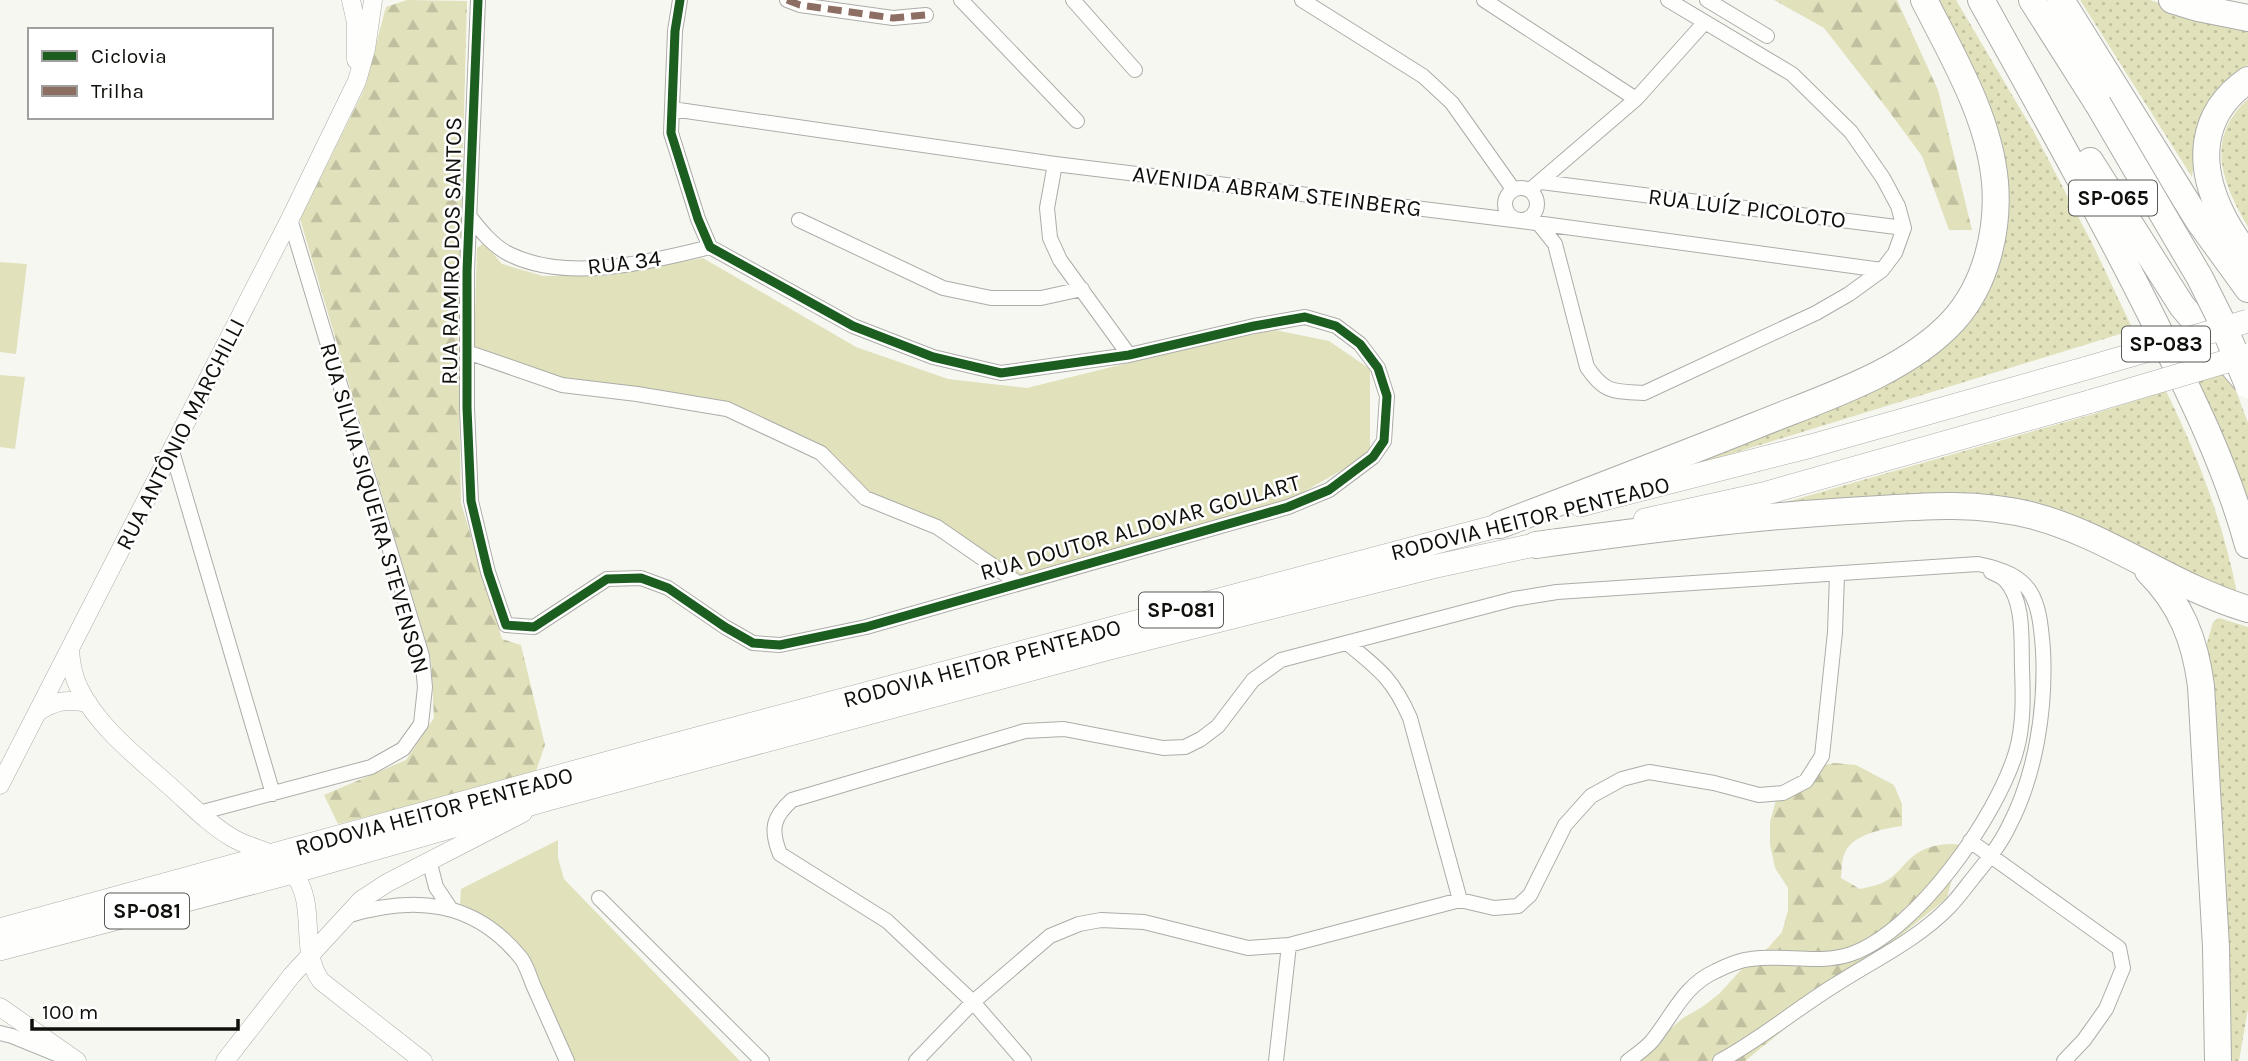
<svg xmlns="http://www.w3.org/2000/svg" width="2248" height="1061" viewBox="0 0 2248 1061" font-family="Karla,sans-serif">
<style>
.grass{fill:url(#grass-dots)}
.forest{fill:url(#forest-firs)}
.green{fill:#e1e1bc}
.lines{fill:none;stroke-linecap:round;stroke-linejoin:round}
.minor-casing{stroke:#acaca8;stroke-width:16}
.tertiary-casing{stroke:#acaca8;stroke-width:19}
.primary-casing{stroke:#acaca8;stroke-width:24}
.motorway-casing{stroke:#acaca8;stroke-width:28}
.minor{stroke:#fefefd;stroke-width:14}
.tertiary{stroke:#fefefd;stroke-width:18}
.primary{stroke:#fefefd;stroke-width:23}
.motorway{stroke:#fefefd;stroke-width:26}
.primary-bridge-casing{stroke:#acaca8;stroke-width:24;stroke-linecap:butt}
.motorway-bridge-casing{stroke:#acaca8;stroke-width:28;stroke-linecap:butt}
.primary-bridge{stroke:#fefefd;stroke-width:23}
.motorway-bridge{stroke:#fefefd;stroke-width:26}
.quiet{stroke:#8d6e63;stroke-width:7;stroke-dasharray:14 7;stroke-linecap:butt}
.cycleway-casing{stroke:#fff;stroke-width:13}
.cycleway{stroke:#1b5e20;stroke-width:9}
.labels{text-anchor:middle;stroke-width:5;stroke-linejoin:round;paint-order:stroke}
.shield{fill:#fff;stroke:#575754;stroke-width:2}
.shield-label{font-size:21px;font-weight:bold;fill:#0f0f0b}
.street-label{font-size:23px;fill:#0f0f0b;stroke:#fff}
</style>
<defs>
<pattern id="grass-dots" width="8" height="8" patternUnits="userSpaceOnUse" patternTransform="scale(1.75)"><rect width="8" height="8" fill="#e1e1bc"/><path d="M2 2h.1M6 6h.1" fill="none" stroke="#c0c0a0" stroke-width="1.8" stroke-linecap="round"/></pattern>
<pattern id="forest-firs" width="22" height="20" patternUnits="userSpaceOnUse" patternTransform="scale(1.75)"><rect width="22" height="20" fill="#e1e1bc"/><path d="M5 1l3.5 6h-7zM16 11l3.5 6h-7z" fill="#c0c0a0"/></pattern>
</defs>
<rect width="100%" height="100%" fill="#f7f7f2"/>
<path class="grass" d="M1932,0H1956L2035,134L2094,247L2133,330L1656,477L1927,352L2001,228Z
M2080,0H2150L2194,14L2248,26V65L2236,73L2198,134L2192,177Z
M2248,99V227C2222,183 2204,139 2248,99Z
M2229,372L2248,423V516L2195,381Z
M2166,391C2198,456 2223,522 2237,593L2213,586L2087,520L2041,506L1794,507L1786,502L2090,415Z
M2219,618L2248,627V1009L2239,1061H2225L2204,654L2213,622Z"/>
<path class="forest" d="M407,0L467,1L458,336L461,503L502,639L521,645L545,745L535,774L338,824L324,795L406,760L434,718L431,660L300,219L363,92L386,7Z
M1774,0H1897L1938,90L1972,230H1949L1922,156L1888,110L1824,28Z
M1834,763L1856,765L1894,785L1902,804V826C1883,829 1851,834 1844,855C1841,862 1842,871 1841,878L1860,889C1867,887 1875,886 1882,883C1897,877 1904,862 1916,854C1927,846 1947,842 1960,845L1959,852L1947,898L1745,1061H1633L1683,1018L1702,1007L1719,994L1749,961L1768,948L1782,932L1788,910V888L1775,868L1770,844V822L1776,800L1812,768Z"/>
<path class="green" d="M484,243L502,264L543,276H604L703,258L856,347L948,379L1027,388L1200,345L1275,330L1329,341L1370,369V454L1286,502L1017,577L866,495L824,451L730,405L554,378L474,346L477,248Z
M0,262L27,264L16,354L0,352Z
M0,375L25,377L15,449L0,447Z
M558,840V858L564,879L740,1061H573L527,959L489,926L460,905L461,889Z"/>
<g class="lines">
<g class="minor-casing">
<path id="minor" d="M478,0L467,271V408L471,501L488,572L506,625L534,627L607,579L641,578L668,588L725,627L753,643L780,645L866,627L1288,507L1329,490L1373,457L1384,441L1387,396L1378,368L1360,344L1336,326L1305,317L1254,326L1129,355L1001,373L933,357L853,326L710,247L698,219L671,133L675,31L680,0
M787,0L800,5L893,18L926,15
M961,0L1077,121
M1073,0L1135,70
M1302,0L1423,76L1452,103L1513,189
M1484,0L1636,99
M1668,0L1792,74L1851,132L1883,178L1898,206L1904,228
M1707,0L1767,36
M672,109L1055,164L1521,221L1882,270
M1055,164L1047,208L1050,238L1060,260L1129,355
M1541,182L1904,228
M1505 204a16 16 0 1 1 32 0a16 16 0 1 1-32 0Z
M1530,190L1636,99L1705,22
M470,217C481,231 493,246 509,254C567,283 651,262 710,247
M799,220L943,288L991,298H1041L1082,289
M1539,224L1555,244L1587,367C1605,394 1614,391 1644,393L1816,313L1849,294L1882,270L1895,253L1904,228
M467,352L562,385L637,394L727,409L821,453L865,498L937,527L1018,583
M171,448L273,794
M1347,643C1379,669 1393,679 1410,718L1460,900
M199,813L371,767L403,749L421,724L425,687L422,656L290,219
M1970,841L2119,948L2123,968L2106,1009L2084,1040L2064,1061
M429,860L436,887L450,908
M599,898L762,1061
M346,916C414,895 474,900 521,958C527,966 530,978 534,987C545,1012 556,1036 567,1061
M0,1033L12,1036L61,1056
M916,1061L973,1002L1050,936L1079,924L1101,920L1144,922L1248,948L1289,945L1460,900L1494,908L1518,906L1530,895L1565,825L1591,796L1622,779L1649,772L1714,783L1759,795L1783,793L1806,781L1822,756L1835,632L1837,575
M1024,1061L973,1002L887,921L780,854C770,829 773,817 792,800L1025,731L1064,729L1163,748L1185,747L1201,739L1218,726L1253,680L1281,660L1514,599L1557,592L1978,564C2034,575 2039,598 2043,650C2046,708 2036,774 2009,826C2000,845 1986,862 1973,878C1965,888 1958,898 1949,907C1917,940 1874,960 1835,985C1796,1009 1761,1039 1720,1061
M1276,1061L1289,945
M1628,1061C1636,1055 1646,1048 1652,1041C1673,1015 1684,985 1716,971C1726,966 1740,960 1751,959C1784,954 1819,965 1851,954C1917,931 1997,816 2016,752C2024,725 2023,695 2022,668C2021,641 2025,601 2005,580C2002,577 1996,574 1991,572"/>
</g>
<g class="tertiary-casing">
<path id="tertiary" d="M351,0L356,23V60
M70,651C71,664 73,676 79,688C99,729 140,759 173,789C192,806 209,824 231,837C253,851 273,848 291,870C320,904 297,948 321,981L423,1061
M38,712C55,700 68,699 88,703
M0,785L290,219L357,81L366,49L373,0
M0,1007L77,1061
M225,1061L292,975L361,900L387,883L523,813"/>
</g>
<g class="primary-casing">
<path id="primary" d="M1580,505L1811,446L2087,368
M1645,520L1763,494L2092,401
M0,930L666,747L1516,521
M0,949L293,872L548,799L1110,648L1432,567L1553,541"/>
</g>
<g class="motorway-casing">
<path id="motorway" d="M1981,0C2040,106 2099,211 2153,319C2190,393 2226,465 2248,545
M2032,0L2098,104
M2061,0L2198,220L2248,289
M2172,0L2198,8L2248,18
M2248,80C2199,114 2197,165 2222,215C2229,230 2239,243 2248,257
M2090,161L2182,306L2243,378
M1500,525C1586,492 1672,459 1757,425C1821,399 1905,373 1953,321C1986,285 1999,230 1995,182C1989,117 1953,57 1924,0
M1536,545C1645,530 1754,516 1864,510C1921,506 1978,501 2034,516C2109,536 2173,587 2248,609
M2148,571C2181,604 2195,640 2201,686L2216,947L2218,1061"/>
</g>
<use href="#minor" class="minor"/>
<use href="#tertiary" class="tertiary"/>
<use href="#primary" class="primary"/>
<use href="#motorway" class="motorway"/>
<g class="primary-bridge-casing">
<path id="primary-bridge" d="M2087,368L2248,321
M2092,401L2248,355"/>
</g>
<g class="motorway-bridge-casing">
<path id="motorway-bridge" d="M2098,104L2200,278L2221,320L2248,385"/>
</g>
<use href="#primary-bridge" class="primary-bridge"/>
<use href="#motorway-bridge" class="motorway-bridge"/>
<path class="quiet" d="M787,0L800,5L893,18L926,15"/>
<g class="cycleway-casing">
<path id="cycleway" d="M478,0L467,271V408L471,501L488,572L506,625L534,627L607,579L641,578L668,588L725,627L753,643L780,645L866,627L1288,507L1329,490L1373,457L1384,441L1387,396L1378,368L1360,344L1336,326L1305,317L1254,326L1129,355L1001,373L933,357L853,326L710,247L698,219L671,133L675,31L680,0"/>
</g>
<use href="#cycleway" class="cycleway"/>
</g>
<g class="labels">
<g class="shield">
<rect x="2069" y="180.5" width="88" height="35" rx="5"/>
<rect x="2122" y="326.5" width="88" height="35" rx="5"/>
<rect x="1139" y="592.5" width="84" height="35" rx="5"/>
<rect x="105" y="893.5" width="84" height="35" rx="5"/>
</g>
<g class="shield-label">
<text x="2113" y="205">SP-065</text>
<text x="2166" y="351">SP-083</text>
<text x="1181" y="617">SP-081</text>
<text x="147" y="918">SP-081</text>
</g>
<g class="street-label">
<text transform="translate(1277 191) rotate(7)" y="8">AVENIDA ABRAM STEINBERG</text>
<text transform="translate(1747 208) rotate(7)" y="8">RUA LUÍZ PICOLOTO</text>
<text transform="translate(451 251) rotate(-89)" y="8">RUA RAMIRO DOS SANTOS</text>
<text transform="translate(624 262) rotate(-7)" y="8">RUA 34</text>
<text transform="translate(180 434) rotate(-63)" y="8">RUA ANTÔNIO MARCHILLI</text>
<text transform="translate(375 508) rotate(74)" y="8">RUA SILVIA SIQUEIRA STEVENSON</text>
<text transform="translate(1530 518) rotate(-14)" y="8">RODOVIA HEITOR PENTEADO</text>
<text transform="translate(1140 527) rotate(-16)" y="8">RUA DOUTOR ALDOVAR GOULART</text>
<text transform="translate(982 663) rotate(-15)" y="8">RODOVIA HEITOR PENTEADO</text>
<text transform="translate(434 811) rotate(-15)" y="8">RODOVIA HEITOR PENTEADO</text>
</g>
</g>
<rect x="28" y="28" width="245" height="91" fill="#ffffff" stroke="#9f9f9d" stroke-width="2"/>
<rect x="42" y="51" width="35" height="10" fill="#1b5e20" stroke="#9f9f9d" stroke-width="2"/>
<text x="91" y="63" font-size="21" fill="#0f0f0b">Ciclovia</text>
<rect x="42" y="86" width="35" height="10" fill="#8d6e63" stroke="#9f9f9d" stroke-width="2"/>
<text x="91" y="98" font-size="21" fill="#0f0f0b">Trilha</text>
<path d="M32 1019v10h206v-10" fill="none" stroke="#0f0f0b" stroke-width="3.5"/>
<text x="42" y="1019" font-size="21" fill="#0f0f0b" stroke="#ffffff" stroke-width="5" paint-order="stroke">100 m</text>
</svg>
